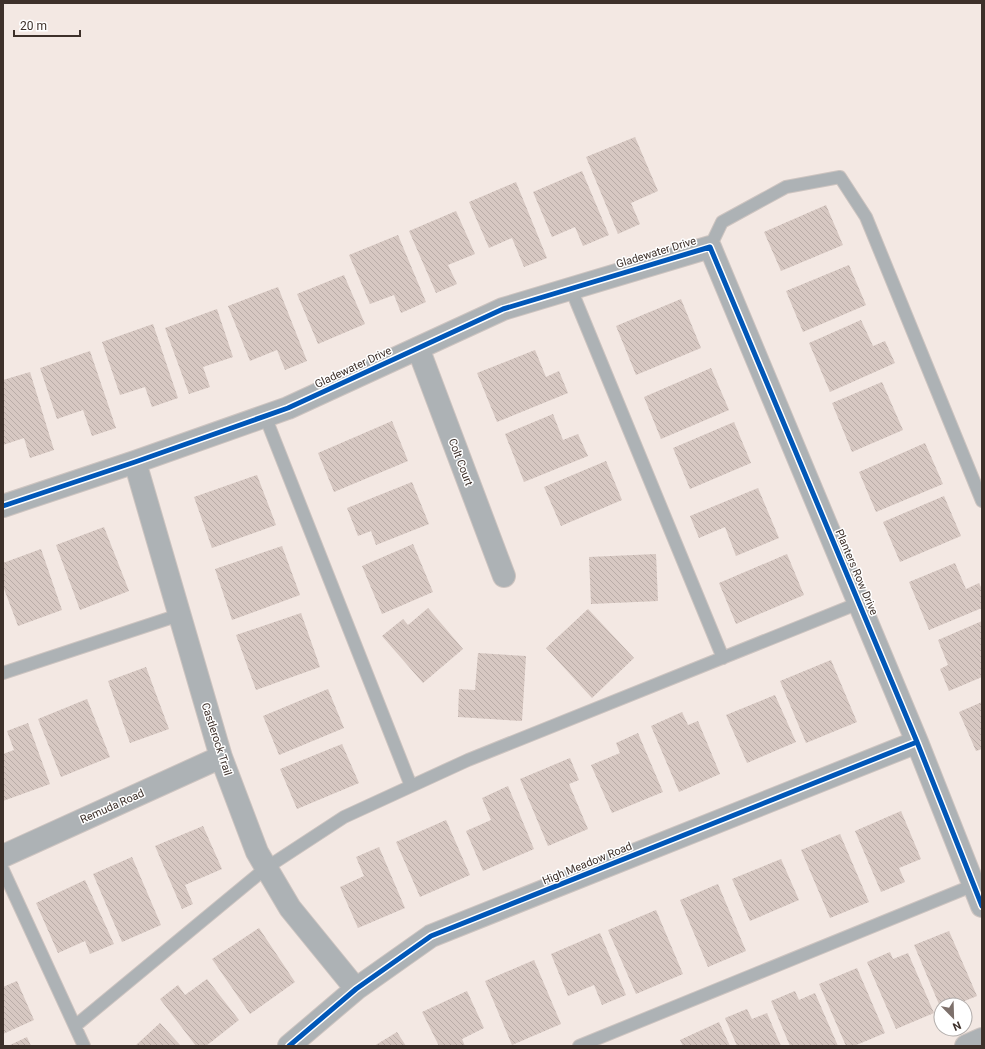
<svg xmlns="http://www.w3.org/2000/svg" width="985" height="1049" viewBox="0 0 985 1049" font-family="Roboto,sans-serif">
<style>
.building{fill:url(#building-back-hatch)}
.lines{fill:none;stroke-linecap:round;stroke-linejoin:round}
.lane-casing{stroke:#cdc4c0;stroke-width:14}
.street-casing{stroke:#cdc4c0;stroke-width:24}
.lane{stroke:#adb2b5;stroke-width:12}
.street{stroke:#adb2b5;stroke-width:22}
.cycleway-casing{stroke:#fff;stroke-width:8}
.cycleway{stroke:#0057b8;stroke-width:5}
.labels{text-anchor:middle;stroke-width:3;stroke-linejoin:round;paint-order:stroke}
.street-label{font-size:11px;fill:#3d302a;stroke:#fff}
</style>
<defs>
<pattern id="building-back-hatch" width="6" height="6" patternUnits="userSpaceOnUse"><rect width="6" height="6" fill="#d7c8c2"/><path d="M-1 5l2 2M0 0l6 6M5-1l2 2" fill="none" stroke="#b9aca7"/></pattern>
</defs>
<rect width="100%" height="100%" fill="#f3e8e3"/>
<path class="building" d="M635,137L658,191L631,203L640,224L618,234L586,157Z
M582,171L609,235L583,246L575,227L552,237L533,192Z
M516,182L547,258L524,267L512,238L489,248L469,202Z
M826,205L843,245L781,271L764,232Z
M456,211L475,254L448,265L457,284L436,293L409,231Z
M398,235L426,302L401,313L394,295L370,304L349,255Z
M849,265L866,305L803,332L786,291Z
M344,275L365,324L318,344L297,294Z
M278,287L307,361L285,370L277,350L250,361L228,306Z
M681,299L701,348L636,375L616,326Z
M217,309L233,357L203,367L210,387L189,394L165,328Z
M861,320L873,346L885,341L895,363L830,392L809,343Z
M153,324L178,398L152,407L145,387L120,395L102,342Z
M535,350L546,377L559,371L568,393L497,422L477,373Z
M90,351L116,428L92,436L83,410L57,419L40,368Z
M711,368L729,410L661,439L644,397Z
M30,372L54,450L30,458L24,438L3,445V380Z
M882,382L903,430L852,452L832,403Z
M553,414L563,440L578,434L588,456L524,482L505,434Z
M392,421L408,461L334,492L318,453Z
M734,422L751,463L690,489L673,448Z
M925,443L943,484L876,512L859,472Z
M606,461L622,500L561,526L544,487Z
M257,475L276,525L212,548L194,497Z
M412,482L429,524L376,545L371,531L358,536L347,508Z
M758,488L779,538L736,556L725,527L699,538L690,516Z
M944,496L961,536L900,562L883,522Z
M104,527L129,591L80,610L56,545Z
M413,544L433,592L382,614L362,566Z
M282,546L300,595L232,620L215,569Z
M41,549L62,610L18,626L3,586V563Z
M656,554L658,601L591,604L589,557Z
M787,554L804,595L736,624L719,583Z
M955,563L966,589L979,583L982,589V608L929,630L909,582Z
M428,608L463,649L423,683L382,636L403,619L408,625Z
M588,609L634,658L592,698L546,648Z
M301,613L320,667L256,690L236,635Z
M982,621V677L949,691L940,669L948,665L938,640Z
M478,653L526,656L522,721L458,717L459,689L475,690Z
M831,660L857,722L806,743L780,681Z
M146,667L169,729L130,743L108,681Z
M328,689L344,728L279,755L263,716Z
M775,695L796,742L747,763L726,715Z
M87,699L110,757L61,777L38,719Z
M982,702V749L976,751L959,712Z
M682,712L688,725L698,721L720,774L679,792L651,726Z
M28,723L50,784L3,801V754L14,750L7,731Z
M638,733L663,792L612,813L591,765L620,753L616,743Z
M342,744L359,783L297,809L280,769Z
M570,758L579,780L569,784L588,829L548,846L520,779Z
M508,786L534,849L483,871L466,831L491,820L482,798Z
M901,811L921,859L899,868L905,882L881,892L855,831Z
M446,820L470,875L420,897L396,842Z
M203,826L222,869L185,885L193,904L182,909L155,846Z
M840,834L869,902L830,918L801,850Z
M379,847L405,908L358,928L340,887L364,876L356,857Z
M132,857L161,925L122,942L93,874Z
M781,859L799,900L750,921L732,879Z
M85,880L114,944L90,954L85,941L58,953L36,903Z
M718,884L746,951L708,967L680,900Z
M656,910L683,974L636,994L608,930Z
M259,928L295,982L250,1014L212,959Z
M949,931L977,996L955,1005H941V1009L914,945Z
M600,933L626,995L602,1005L594,985L568,996L551,954Z
M890,952L893,959L908,953L934,1013L896,1029L867,962Z
M534,960L561,1024L512,1045L485,981Z
M857,968L885,1033L854,1046H846L819,984Z
M207,979L239,1020L206,1046H196L160,999L178,985L185,995Z
M17,981L34,1020L3,1034V987Z
M467,991L484,1028L462,1039L465,1046H439L422,1012Z
M795,991L799,1000L815,993L838,1046H790L771,1001Z
M747,1009L752,1019L767,1013L781,1046H737L725,1018Z
M719,1022L730,1046H683L680,1040Z
M160,1023L181,1046H135Z
M397,1032L406,1046H374Z
M27,1037L31,1046H8Z"/>
<g class="lines">
<g class="lane-casing">
<path id="lane" d="M710,247L722,222L786,187L840,177L866,217L982,501
M571,289L723,658
M265,416L411,786
M3,673L179,615
M3,870L84,1046
M75,1026L266,868L344,817L468,760L859,603
M579,1046L974,885"/>
</g>
<g class="street-casing">
<path id="street" d="M418,348L504,576
M135,462L221,757L257,852L290,908L356,989
M3,506L135,462L288,408L503,309L710,247L917,742L982,906
M3,856L221,757
M289,1046L356,989L431,936L917,742
M966,1046L982,1039"/>
</g>
<use href="#lane" class="lane"/>
<use href="#street" class="street"/>
<g class="cycleway-casing">
<path id="cycleway" d="M3,506L135,462L288,408L503,309L710,247L917,742L982,906
M289,1046L356,989L431,936L917,742"/>
</g>
<use href="#cycleway" class="cycleway"/>
</g>
<g class="labels">
<g class="street-label">
<text transform="translate(656 252) rotate(-17)" y="4">Gladewater Drive</text>
<text transform="translate(353 367) rotate(-25)" y="4">Gladewater Drive</text>
<text transform="translate(461 462) rotate(69)" y="4">Colt Court</text>
<text transform="translate(857 572) rotate(67)" y="4">Planters Row Drive</text>
<text transform="translate(217 739) rotate(72)" y="4">Castlerock Trail</text>
<text transform="translate(112 806) rotate(-24)" y="4">Remuda Road</text>
<text transform="translate(587 863) rotate(-22)" y="4">High Meadow Road</text>
</g>
</g>
<rect width="985" height="1049" fill="none" stroke="#3d302a" stroke-width="8"/>
<g transform="translate(953 1017) rotate(157)"><circle r="19" fill="#ffffff" stroke="#b1acaa"/>
<path d="M0-3L7 15L0 10L-7 15Z" fill="#7d706b"/>
<text y="-6" font-size="11" font-weight="bold" text-anchor="middle" fill="#3d302a">N</text>
</g>
<path d="M14 30v6h66v-6" fill="none" stroke="#3d302a" stroke-width="2"/>
<text x="20" y="30" font-size="12" fill="#3d302a" stroke="#ffffff" stroke-width="3" paint-order="stroke">20 m</text>
</svg>
